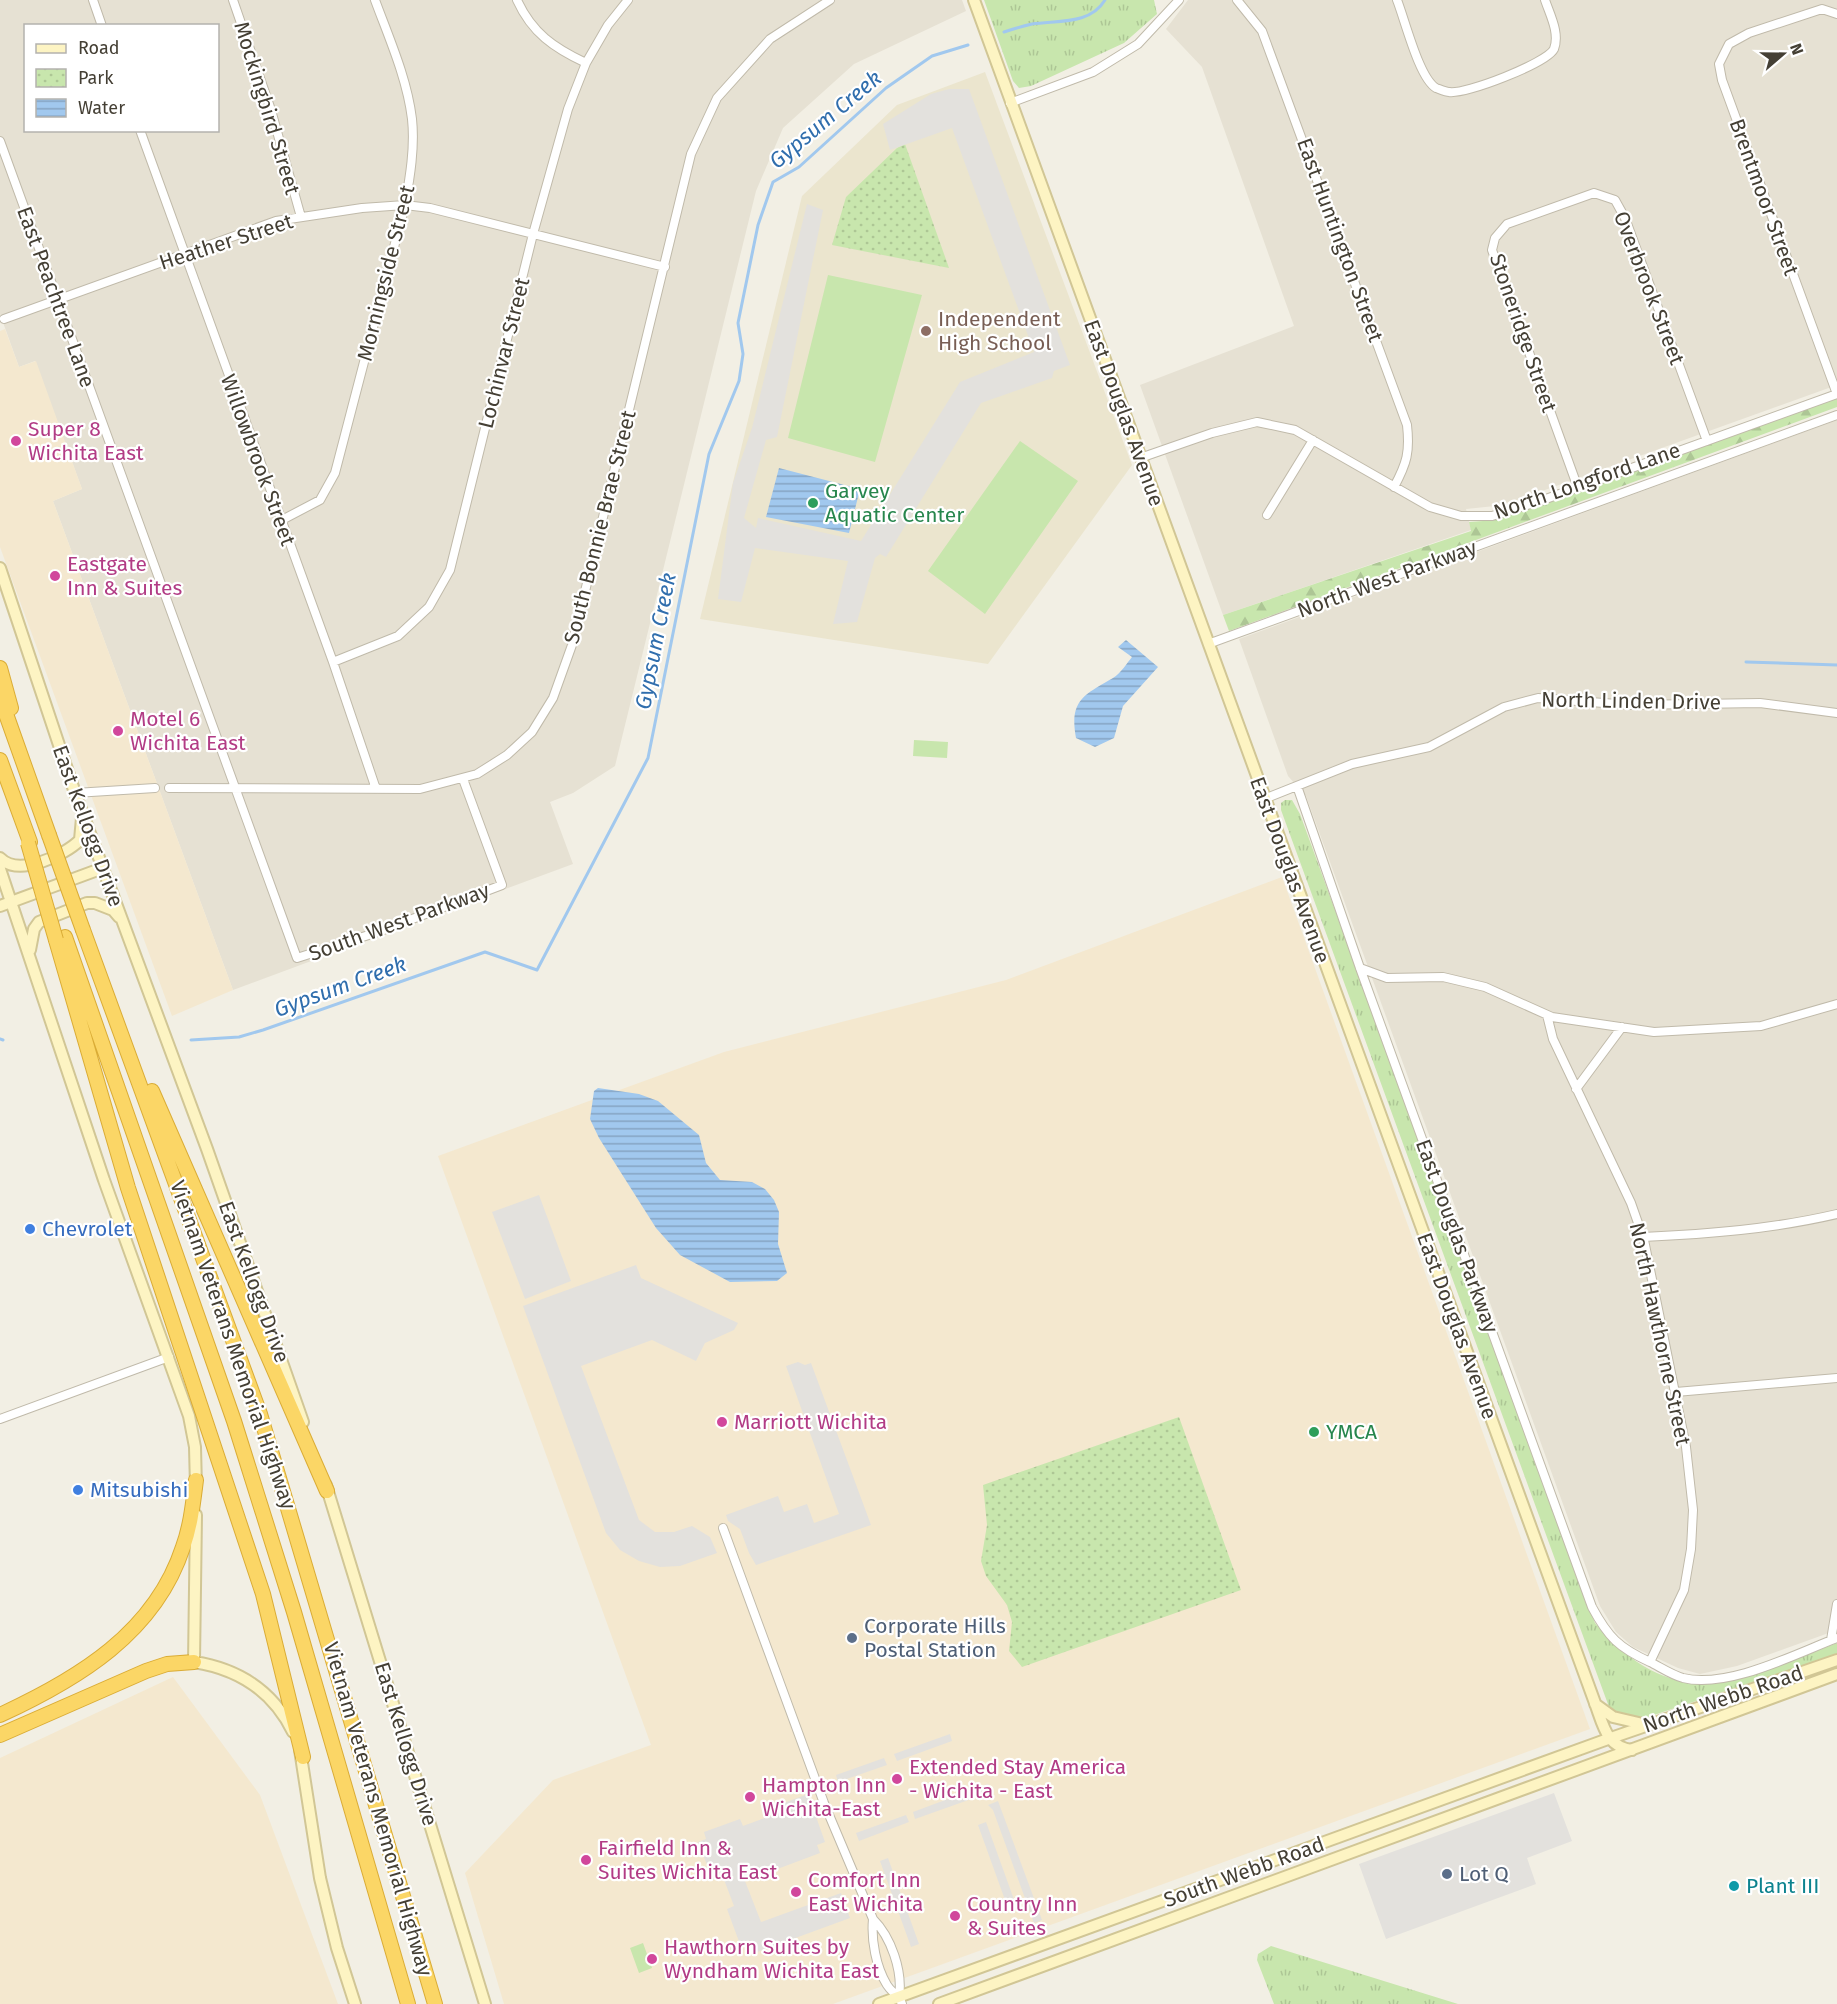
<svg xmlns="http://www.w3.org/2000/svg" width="1837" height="2004" viewBox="0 0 1837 2004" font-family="'Fira Sans',sans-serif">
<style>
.residential{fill:#e6e1d3;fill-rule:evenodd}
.commercial{fill:#f4e8cf}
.education{fill:#ebe5ce}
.grass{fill:url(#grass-tufts)}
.forest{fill:url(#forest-firs)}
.park{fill:url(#park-dots)}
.pitch{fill:#c8e6ad}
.parking{fill:#e3e1dd}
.water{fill:url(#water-rules)}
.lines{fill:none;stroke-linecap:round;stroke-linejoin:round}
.stream{stroke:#a1c8ee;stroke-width:3}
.street-casing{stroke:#c0baaa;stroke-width:10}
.secondary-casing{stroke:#d1c695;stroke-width:14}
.highway-casing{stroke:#daac36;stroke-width:16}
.street{stroke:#fff;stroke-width:8}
.secondary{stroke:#fdf4c3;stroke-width:10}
.highway{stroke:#fbd666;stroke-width:14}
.highway-bridge-casing{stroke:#daac36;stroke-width:16;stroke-linecap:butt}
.highway-bridge{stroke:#fbd666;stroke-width:14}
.education-dot{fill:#8d6e63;stroke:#fff;stroke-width:2}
.hotel-dot{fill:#d1479c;stroke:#fff;stroke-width:2}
.leisure-dot{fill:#2e9e5b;stroke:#fff;stroke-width:2}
.shop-dot{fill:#3f7fe0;stroke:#fff;stroke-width:2}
.service-dot{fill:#5c6f8a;stroke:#fff;stroke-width:2}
.culture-dot{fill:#0f9aa8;stroke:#fff;stroke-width:2}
.labels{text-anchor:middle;stroke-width:4.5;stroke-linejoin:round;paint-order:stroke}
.street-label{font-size:21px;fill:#443f34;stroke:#fff}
.education-label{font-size:21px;fill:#785e54;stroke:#fff;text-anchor:start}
.hotel-label{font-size:21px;fill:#b23c85;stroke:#fff;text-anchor:start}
.leisure-label{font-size:21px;fill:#27864d;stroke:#fff;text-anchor:start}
.shop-label{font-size:21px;fill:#366cbe;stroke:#fff;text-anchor:start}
.service-label{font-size:21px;fill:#4e5e75;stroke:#fff;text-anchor:start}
.culture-label{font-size:21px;fill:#0d838f;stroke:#fff;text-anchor:start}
.water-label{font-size:22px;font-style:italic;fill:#306ead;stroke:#fff}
</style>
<defs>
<pattern id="grass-tufts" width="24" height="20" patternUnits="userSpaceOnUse" patternTransform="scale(1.5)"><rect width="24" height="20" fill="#c8e6ad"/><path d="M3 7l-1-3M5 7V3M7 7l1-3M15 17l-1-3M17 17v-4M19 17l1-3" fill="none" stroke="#adc695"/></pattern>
<pattern id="forest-firs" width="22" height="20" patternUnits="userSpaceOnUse" patternTransform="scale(1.5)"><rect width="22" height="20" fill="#c8e6ad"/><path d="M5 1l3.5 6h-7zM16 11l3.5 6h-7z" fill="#adc695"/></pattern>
<pattern id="park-dots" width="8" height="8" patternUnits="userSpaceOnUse" patternTransform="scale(1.5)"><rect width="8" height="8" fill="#c8e6ad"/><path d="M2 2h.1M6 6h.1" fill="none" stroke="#adc695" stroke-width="1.8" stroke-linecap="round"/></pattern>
<pattern id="water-rules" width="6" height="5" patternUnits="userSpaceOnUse" patternTransform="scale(1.5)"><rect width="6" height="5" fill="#a1c8ee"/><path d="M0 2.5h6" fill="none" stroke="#85a4c2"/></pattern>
</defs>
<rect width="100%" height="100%" fill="#f2efe4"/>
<path class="residential" d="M0,0H962L966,11L854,64L783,128L756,191L615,766L573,793L550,802L573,864L233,990L53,501L82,489L35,361L19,367L0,314ZM26,26H218V130H26Z
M1188,0H1837V385L1520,499L1495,506L1466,509L1471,530L1223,615L1140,385L1294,326L1202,67L1166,29Z
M1837,420V1630L1737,1666L1700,1674L1678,1668L1633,1647L1616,1632L1600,1606L1306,796L1288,776L1239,639Z"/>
<path class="commercial" d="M5,329L19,367L36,361L82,489L53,501L233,990L172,1016L0,547V331Z
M1282,877L1590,1729L833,2004H504L465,1873L553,1780L651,1745L438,1156L724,1052L1006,980Z
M173,1677L260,1795L338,2004H0V1758Z"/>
<path class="education" d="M985,72L1132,465L988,664L700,619L802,196L897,105Z"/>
<path class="grass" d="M984,0H1154L1157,14L1124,43L1031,86L1019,88L1013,81Z
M1285,800H1292L1300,814L1595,1623C1677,1718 1738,1680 1837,1643V1654L1648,1717C1632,1720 1620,1719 1609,1707L1281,810V803Z
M1271,1946L1458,2004H1274L1257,1960L1258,1954Z"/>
<path class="forest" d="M1837,398V407L1229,631L1223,615L1471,531L1469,522L1497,520Z"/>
<path class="park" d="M905,144L949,268L832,245L846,197L897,148Z
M1179,1417L1241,1590L1022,1667L1009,1651L1012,1622L1007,1605L986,1576L981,1561L987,1525L983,1485Z"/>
<path class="pitch" d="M828,275L922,295L875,462L788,438Z
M1020,441L1078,481L985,614L928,571Z
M914,740L948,742L947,758L913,756Z
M643,1943L652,1968L639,1973L630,1948Z"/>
<path class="parking" d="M949,89H969L1070,365L1054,371L1052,378L981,403L886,557L880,554L875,558L857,622L833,624L848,561L755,548L741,602L718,599L733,483L752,428L807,204L823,210L777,437L766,440L744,518L756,528L758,518L861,541L960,382L1034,352L952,128L890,150L883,124L931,94Z
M539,1195L571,1281L525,1299L492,1212Z
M636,1265L641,1278L738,1323L734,1330L705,1343L696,1361L652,1340L581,1366L639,1520L655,1532H674L692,1526L710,1537L717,1553L680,1566L660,1567L639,1561L620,1550L606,1533L523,1306Z
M798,1362L805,1365L811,1363L871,1525L756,1565L749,1553L740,1529L728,1521L726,1515L778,1496L784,1512L807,1504L814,1523L839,1514L786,1366Z
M950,1734L952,1741L897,1761L894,1754Z
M884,1758L887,1765L838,1782L836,1775Z
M988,1784L991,1792L915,1819L913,1812Z
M1554,1793L1572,1841L1527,1858L1536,1884L1386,1939L1359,1864Z
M808,1794L825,1842L817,1845L820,1853L745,1881L761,1922L841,1893L850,1918L752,1954L748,1945L741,1947L727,1909L734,1906L723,1877L713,1880L698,1842L706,1839L704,1832L740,1819L743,1826L776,1814L773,1807Z
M998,1801L1042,1920L1034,1923L993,1810L988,1805Z
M906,1815L909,1822L859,1841L856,1833Z
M986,1822L1017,1908L1009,1911L978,1825Z
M888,1858L919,1944L911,1947L880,1861Z"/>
<path class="water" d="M779,468L860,489L849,533L766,517Z
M1126,640L1158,667L1123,706L1114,738L1095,747L1076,738C1069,700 1084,695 1113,678C1121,673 1127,663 1132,657L1118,647Z
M598,1088L639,1094L658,1101L699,1135L706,1163L720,1180L752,1182L765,1189L774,1200L779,1212L778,1244L787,1273L777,1281L730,1282L680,1255L656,1228L599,1138L590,1119L594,1091Z"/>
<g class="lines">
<path class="stream" d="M1004,32C1013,29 1023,26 1032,24C1058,20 1090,25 1105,0
M1746,662L1837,665
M0,1039L3,1040
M191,1040L239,1037L263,1030L485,952L537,970L648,758L709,454L739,381L743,354L738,323L758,225L773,182L799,167L886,88L932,56L968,45"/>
<g class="street-casing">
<path id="street" d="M93,0L102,26
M233,0L271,110L301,217
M517,0C532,33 554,48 586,63
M1237,0L1262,31L1407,425C1410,452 1407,463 1394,487
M1397,0C1405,20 1419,78 1436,88C1439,89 1446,92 1449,92C1465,95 1547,63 1554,49C1560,33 1550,15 1545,0
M1010,103L1093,72L1138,44L1179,0
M140,130L333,662L376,789
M0,141L297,958L378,932L502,885L463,779
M4,319L276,221L362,208L405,205L430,208L665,267
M1837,394L1722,80L1719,64L1729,44L1749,33L1822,9L1837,14
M1140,458L1212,433L1257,422L1295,430L1430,507L1461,516H1492L1543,500L1837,394
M1578,488L1492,250L1495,238L1507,224L1594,193L1615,200L1625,218L1707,441
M1267,515L1313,440
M280,521L320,500L335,473L405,205C410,177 415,147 412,119C407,78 389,38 375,0
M1208,644L1837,415
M333,662L398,636L429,607L450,570L533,234L568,109L586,63L608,25L628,0
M1297,786L1360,968L1592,1607C1608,1637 1619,1648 1650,1662C1660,1667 1672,1675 1683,1678C1728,1689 1795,1654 1837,1638
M169,788L420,789L477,774L507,755L532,732L553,698L572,645L691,154L717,98L770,39L830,0
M75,793L155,788
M1264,799L1352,764L1429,747L1504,707L1538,698L1630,705L1760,703L1837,713
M1360,968L1387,978L1443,977L1485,987L1552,1017L1654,1032L1761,1026L1837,1004
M1547,1015L1553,1039L1631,1203L1644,1240L1686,1447L1693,1510L1691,1549L1684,1590L1650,1662
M1576,1089L1622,1027
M1643,1237C1708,1234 1773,1229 1837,1214
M1676,1392L1837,1378
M0,1419L169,1357
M723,1528L824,1803L873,1919C871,1940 876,1967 887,1985C892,1993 899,1995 902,2004
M1831,1640L1837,1604
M873,1919C891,1937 903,1971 899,1997"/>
</g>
<g class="secondary-casing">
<path id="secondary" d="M974,0L1595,1703C1603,1724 1606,1747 1632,1750
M0,568L75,793L207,1149L303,1422
M0,858C18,877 64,856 80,840L82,818
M0,869L104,1180L189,1416L195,1447L196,1487
M0,906L103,868
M30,950L34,929L39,922L87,903H95L113,910L119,917
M326,1485L485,2004
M196,1515L194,1662C239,1669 273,1691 293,1732
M1595,1704L1613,1717L1643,1724
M300,1750L320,1878L337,1948L355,2004
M879,2004L1608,1739L1837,1660
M939,2004L1837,1674"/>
</g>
<g class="highway-casing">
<path id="highway" d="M0,668L11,708
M0,697L49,835
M0,760L30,842
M83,930L260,1414L435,2004
M65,937L234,1421L294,1612L408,2004
M56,940L128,1188L263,1594L303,1757
M152,1091L327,1491
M0,1715C78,1679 155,1633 183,1547C191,1525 193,1503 196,1480
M0,1735L146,1671L167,1664L194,1662"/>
</g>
<use href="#street" class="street"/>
<use href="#secondary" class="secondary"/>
<use href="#highway" class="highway"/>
<g class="highway-bridge-casing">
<path id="highway-bridge" d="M49,835L83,930
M28,843L56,940"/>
</g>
<use href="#highway-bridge" class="highway-bridge"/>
</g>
<circle class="education-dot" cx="926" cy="331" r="6"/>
<g class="hotel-dot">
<circle cx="16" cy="441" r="6"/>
<circle cx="55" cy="576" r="6"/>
<circle cx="118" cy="731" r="6"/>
<circle cx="722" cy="1422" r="6"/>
<circle cx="897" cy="1779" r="6"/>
<circle cx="750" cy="1797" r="6"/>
<circle cx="586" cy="1860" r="6"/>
<circle cx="796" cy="1892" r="6"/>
<circle cx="955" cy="1916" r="6"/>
<circle cx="652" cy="1959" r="6"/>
</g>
<g class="leisure-dot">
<circle cx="813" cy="503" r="6"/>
<circle cx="1314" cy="1432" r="6"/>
</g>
<g class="shop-dot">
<circle cx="30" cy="1229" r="6"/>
<circle cx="78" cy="1490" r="6"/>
</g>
<g class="service-dot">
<circle cx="852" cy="1638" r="6"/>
<circle cx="1447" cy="1874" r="6"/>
</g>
<circle class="culture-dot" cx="1734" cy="1886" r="6"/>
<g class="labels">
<g class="street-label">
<text transform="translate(267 108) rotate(73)" y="7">Mockingbird Street</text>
<text transform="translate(1764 197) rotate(70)" y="7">Brentmoor Street</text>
<text transform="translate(1340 240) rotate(70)" y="7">East Huntington Street</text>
<text transform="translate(226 242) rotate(-18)" y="7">Heather Street</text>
<text transform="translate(386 273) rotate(-76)" y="7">Morningside Street</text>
<text transform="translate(1649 288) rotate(69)" y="7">Overbrook Street</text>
<text transform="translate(56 297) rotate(70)" y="7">East Peachtree Lane</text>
<text transform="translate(1523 333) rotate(71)" y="7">Stoneridge Street</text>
<text transform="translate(504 353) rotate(-76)" y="7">Lochinvar Street</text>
<text transform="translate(1124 413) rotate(70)" y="7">East Douglas Avenue</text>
<text transform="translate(258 460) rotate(70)" y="7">Willowbrook Street</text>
<text transform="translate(1587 481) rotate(-19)" y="7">North Longford Lane</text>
<text transform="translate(600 527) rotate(-76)" y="7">South Bonnie Brae Street</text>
<text transform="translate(1387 579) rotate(-20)" y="7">North West Parkway</text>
<text transform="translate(1631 701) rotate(1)" y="7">North Linden Drive</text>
<text transform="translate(88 826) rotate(70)" y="7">East Kellogg Drive</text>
<text transform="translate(1290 870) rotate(70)" y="7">East Douglas Avenue</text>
<text transform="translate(399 922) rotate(-20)" y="7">South West Parkway</text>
<text transform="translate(1457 1236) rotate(70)" y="7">East Douglas Parkway</text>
<text transform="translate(254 1282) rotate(70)" y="7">East Kellogg Drive</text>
<text transform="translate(1457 1326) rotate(70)" y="7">East Douglas Avenue</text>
<text transform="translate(1660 1334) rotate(78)" y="7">North Hawthorne Street</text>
<text transform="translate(233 1345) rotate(71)" y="7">Vietnam Veterans Memorial Highway</text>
<text transform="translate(1723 1699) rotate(-19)" y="7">North Webb Road</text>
<text transform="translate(406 1744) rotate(73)" y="7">East Kellogg Drive</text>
<text transform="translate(378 1809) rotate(74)" y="7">Vietnam Veterans Memorial Highway</text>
<text transform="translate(1244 1872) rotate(-20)" y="7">South Webb Road</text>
</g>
<g class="education-label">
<text x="938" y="326">Independent<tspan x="938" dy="24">High School</tspan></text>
</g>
<g class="hotel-label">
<text x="28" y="436">Super 8<tspan x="28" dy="24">Wichita East</tspan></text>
<text x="67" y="571">Eastgate<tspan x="67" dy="24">Inn &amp; Suites</tspan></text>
<text x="130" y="726">Motel 6<tspan x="130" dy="24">Wichita East</tspan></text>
<text x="734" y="1429">Marriott Wichita</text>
<text x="909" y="1774">Extended Stay America<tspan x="909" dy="24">- Wichita - East</tspan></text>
<text x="762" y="1792">Hampton Inn<tspan x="762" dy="24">Wichita-East</tspan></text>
<text x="598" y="1855">Fairfield Inn &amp;<tspan x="598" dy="24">Suites Wichita East</tspan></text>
<text x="808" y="1887">Comfort Inn<tspan x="808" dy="24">East Wichita</tspan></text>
<text x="967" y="1911">Country Inn<tspan x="967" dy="24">&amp; Suites</tspan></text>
<text x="664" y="1954">Hawthorn Suites by<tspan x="664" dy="24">Wyndham Wichita East</tspan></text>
</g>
<g class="leisure-label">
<text x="825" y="498">Garvey<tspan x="825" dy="24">Aquatic Center</tspan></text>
<text x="1326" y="1439">YMCA</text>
</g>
<g class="shop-label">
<text x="42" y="1236">Chevrolet</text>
<text x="90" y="1497">Mitsubishi</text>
</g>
<g class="service-label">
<text x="864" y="1633">Corporate Hills<tspan x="864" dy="24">Postal Station</tspan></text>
<text x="1459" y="1881">Lot Q</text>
</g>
<g class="culture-label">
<text x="1746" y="1893">Plant III</text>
</g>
<g class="water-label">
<text transform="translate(825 119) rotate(-40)" y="8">Gypsum Creek</text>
<text transform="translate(655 641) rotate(-79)" y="8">Gypsum Creek</text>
<text transform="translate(340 986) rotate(-20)" y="8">Gypsum Creek</text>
</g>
</g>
<rect x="24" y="24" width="195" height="108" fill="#ffffff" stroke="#b4b2ae" stroke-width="1.5"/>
<rect x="36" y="44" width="30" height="9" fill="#fdf4c3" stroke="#b4b2ae" stroke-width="1.5"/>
<text x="78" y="54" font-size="18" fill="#443f34">Road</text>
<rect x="36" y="69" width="30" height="18" fill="url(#park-dots)" stroke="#b4b2ae" stroke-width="1.5"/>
<text x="78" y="84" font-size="18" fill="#443f34">Park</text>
<rect x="36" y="99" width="30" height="18" fill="url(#water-rules)" stroke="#b4b2ae" stroke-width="1.5"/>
<text x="78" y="114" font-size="18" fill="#443f34">Water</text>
<g transform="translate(1783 54) rotate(70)" stroke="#ffffff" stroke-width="4.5" paint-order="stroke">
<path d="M0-4.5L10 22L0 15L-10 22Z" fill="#443f34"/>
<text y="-9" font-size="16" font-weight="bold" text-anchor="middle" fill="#443f34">N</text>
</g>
</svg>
